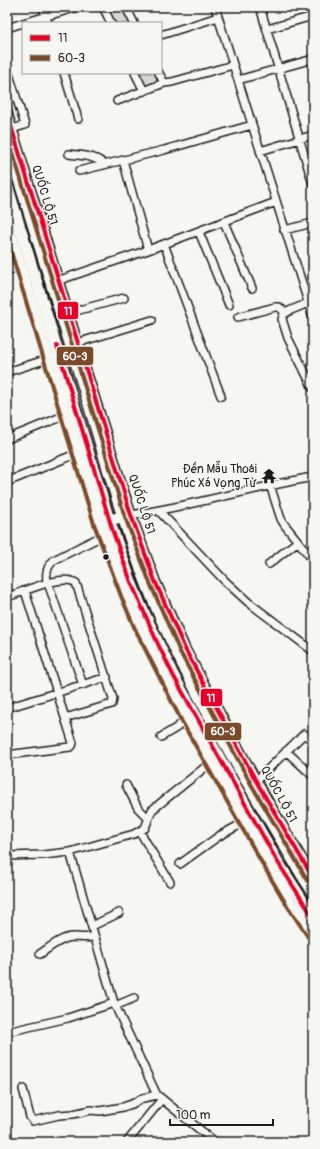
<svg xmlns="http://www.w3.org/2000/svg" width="320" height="1149" viewBox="0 0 320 1149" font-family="Pangolin,sans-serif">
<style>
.green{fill:#d6d6d2;stroke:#797977}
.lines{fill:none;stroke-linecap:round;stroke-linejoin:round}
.minor-casing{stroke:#1c1c1c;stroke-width:10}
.major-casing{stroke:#1c1c1c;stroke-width:12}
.highway-casing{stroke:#1c1c1c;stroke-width:14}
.minor{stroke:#f6f6f2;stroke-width:7}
.major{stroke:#f6f6f2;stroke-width:9}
.highway{stroke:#f6f6f2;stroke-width:11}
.bus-1-casing{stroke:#f6f6f2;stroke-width:7}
.bus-2-casing{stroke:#f6f6f2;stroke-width:7}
.bus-1{stroke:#e4002b;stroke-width:4}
.bus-2{stroke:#7a4b2a;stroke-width:4}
.bus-dot{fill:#1c1c1c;stroke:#f6f6f2;stroke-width:1.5}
.labels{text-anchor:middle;stroke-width:3;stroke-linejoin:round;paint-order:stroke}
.street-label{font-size:12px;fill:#1c1c1c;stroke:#f6f6f2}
.poi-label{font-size:12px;fill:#1c1c1c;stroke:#f6f6f2;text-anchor:end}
.line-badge{stroke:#f6f6f2;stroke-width:1.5}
.badge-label{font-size:11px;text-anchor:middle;font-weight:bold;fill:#fff}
</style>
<rect width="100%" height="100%" fill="#f6f6f2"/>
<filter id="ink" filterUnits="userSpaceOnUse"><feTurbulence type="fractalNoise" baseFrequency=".025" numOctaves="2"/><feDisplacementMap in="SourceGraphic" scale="8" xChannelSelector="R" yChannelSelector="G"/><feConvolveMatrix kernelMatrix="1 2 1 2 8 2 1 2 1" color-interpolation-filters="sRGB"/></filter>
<g filter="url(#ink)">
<path class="green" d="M106,7H123L131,23H113Z
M138,73H156L161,82L145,88Z"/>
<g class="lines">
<g class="minor-casing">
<path id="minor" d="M43,7L48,23
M103,7L111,23
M126,7L134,23
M215,7L313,318
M260,7L313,184
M23,23L78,7
M7,28L23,23
M267,29L313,16
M161,35L218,17
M7,68L25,125L12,129
M64,73L78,119
M135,73L144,91
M159,73L164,83
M238,80L313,59
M117,101L164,83L172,82L233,65
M260,151L313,135
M69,154C80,156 97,155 104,165
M123,160L148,250
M79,171L164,150L252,125
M224,222L252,288
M284,230L313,223
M199,232L229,305
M164,244L221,396
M7,271L21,266
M54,282L148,250L276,202
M313,301L289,311L284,314L282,319L288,338L313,388
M68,313L124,298
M238,317L275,307H279L286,313
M77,343L152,320
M7,372L54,357
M7,439L71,413
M7,482L83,451
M270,485L281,519L284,524L313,560
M159,511L225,581L248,602L313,651
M131,515C192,506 252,488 313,477
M269,564L298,541
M48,583L83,685
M47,584C46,573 46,568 54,560L104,535
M7,597C23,592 63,573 76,583L113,699L112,704L65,718
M7,708L107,677
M161,737L176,728L187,719
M286,751L313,776
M7,755L70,747L72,746L73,743L25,591
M256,781L304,734L313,741
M126,785L138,808L148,818
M140,832L170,882
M70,852L114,1003L154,1089L157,1095L215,1142
M7,856L43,855L70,852L134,834L145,828L152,810L214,760
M180,864L219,836L245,822
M92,926L119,913
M40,954C49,948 60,938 72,937C80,937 87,938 95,937
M115,1006L134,998
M7,1032L68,1018L114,1003
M23,1089L30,1117L33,1121L59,1115L73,1114L91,1110L100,1111L123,1107L132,1104L143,1098L157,1095
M127,1142L162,1099"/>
</g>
<g class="major-casing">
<path id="major" d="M7,113L64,300L131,515L155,581L185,649L256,781L313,878
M7,219L100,522L127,594L141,627L187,719L268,862L291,901L313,934"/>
</g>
<g class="highway-casing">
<path id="highway" d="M7,141C34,228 61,314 88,401C109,471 128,542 157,609C197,702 251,788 302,875L313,892
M7,185L109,520L131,582L140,604L173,675L277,861L313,917
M100,522L131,515"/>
</g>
<use href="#minor" class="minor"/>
<use href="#major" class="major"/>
<use href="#highway" class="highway"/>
<g class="bus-1-casing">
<path id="bus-1" d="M7,113L131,515L155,581L185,649L256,781L313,878
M57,346L113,532L131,582L157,642L173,675L277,861L313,917"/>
</g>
<g class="bus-2-casing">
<path id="bus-2" d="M7,134L125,517L150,583L180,652L251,784L308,881
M7,239L94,524L121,596L135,629L182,722L263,865L286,904L308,937"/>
</g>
<use href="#bus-1" class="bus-1"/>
<use href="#bus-2" class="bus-2"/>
</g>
</g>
<defs>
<g id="temple-bare" transform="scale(1.2)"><path d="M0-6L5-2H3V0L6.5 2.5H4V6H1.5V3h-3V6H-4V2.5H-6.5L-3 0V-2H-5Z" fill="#1c1c1c" stroke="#f6f6f2" stroke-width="2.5" paint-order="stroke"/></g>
</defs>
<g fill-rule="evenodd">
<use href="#temple-bare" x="269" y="476"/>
</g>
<circle class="bus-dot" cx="106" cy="557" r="3.5"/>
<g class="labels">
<g class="street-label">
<text transform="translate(45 195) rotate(73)" y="4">QUỐC LỘ 51</text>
<text transform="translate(142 504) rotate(72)" y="4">QUỐC LỘ 51</text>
<text transform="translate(279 794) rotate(61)" y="4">QUỐC LỘ 51</text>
</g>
<g class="poi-label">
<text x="257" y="473">Đền Mẫu Thoải<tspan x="257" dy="14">Phúc Xá Vọng Từ</tspan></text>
</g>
</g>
<g class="line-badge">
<rect x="57" y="301" width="22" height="19" rx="4" fill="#e4002b"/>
<rect x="56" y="346" width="38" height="20" rx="4" fill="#7a4b2a"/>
<rect x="200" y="688" width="23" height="19" rx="4" fill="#e4002b"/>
<rect x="204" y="722" width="38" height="19" rx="4" fill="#7a4b2a"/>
</g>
<g class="badge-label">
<text x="68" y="315">11</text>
<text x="75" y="360">60-3</text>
<text x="211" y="702">11</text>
<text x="223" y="735">60-3</text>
</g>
<rect width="320" height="1149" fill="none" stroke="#f6f6f2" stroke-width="24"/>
<rect x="12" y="12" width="296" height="1125" fill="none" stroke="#1c1c1c" stroke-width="1.5" filter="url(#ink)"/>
<rect x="22" y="22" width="140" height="52" fill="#f6f6f2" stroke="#9f9f9c"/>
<rect x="30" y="35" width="20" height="6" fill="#e4002b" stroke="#9f9f9c"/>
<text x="58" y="42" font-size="12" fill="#1c1c1c">11</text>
<rect x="30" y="55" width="20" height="6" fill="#7a4b2a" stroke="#9f9f9c"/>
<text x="58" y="62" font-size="12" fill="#1c1c1c">60-3</text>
<path d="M170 1119v6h103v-6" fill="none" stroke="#1c1c1c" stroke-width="2"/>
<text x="176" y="1119" font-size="12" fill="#1c1c1c" stroke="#f6f6f2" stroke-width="3" paint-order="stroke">100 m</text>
</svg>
